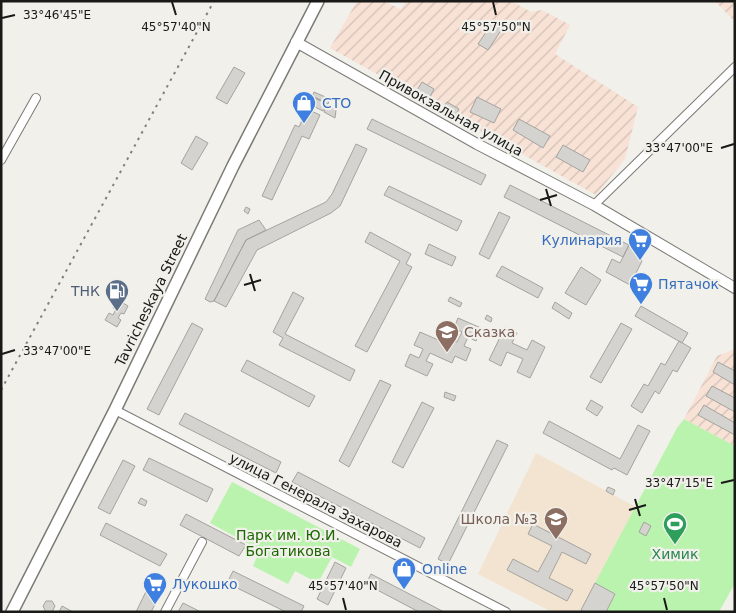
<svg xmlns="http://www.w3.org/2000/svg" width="736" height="613" viewBox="0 0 736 613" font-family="'DejaVu Sans',sans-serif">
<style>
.industrial{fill:url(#industrial-furrows)}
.education{fill:#f3e4d1}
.green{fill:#b9f3ad}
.building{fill:#d5d3cf;stroke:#a4a39e}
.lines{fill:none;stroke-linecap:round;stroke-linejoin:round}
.minor-casing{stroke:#7c7a76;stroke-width:10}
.major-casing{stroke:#7c7a76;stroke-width:12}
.highway-casing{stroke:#7c7a76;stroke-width:14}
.minor{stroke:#fff;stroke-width:8}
.major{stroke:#fff;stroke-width:10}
.highway{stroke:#fff;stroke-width:11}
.rail{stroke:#80807c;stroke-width:2;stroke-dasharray:2.5 5;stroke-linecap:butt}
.ticks{fill:none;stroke:#191917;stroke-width:2}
.labels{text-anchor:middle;stroke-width:4.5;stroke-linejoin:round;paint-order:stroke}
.shop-label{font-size:14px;fill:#366cbe;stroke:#f1f0eb;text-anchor:start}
.street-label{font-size:14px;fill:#191917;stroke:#f1f0eb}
.service-label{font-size:14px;fill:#4e5e75;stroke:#f1f0eb;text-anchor:end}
.education-label{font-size:14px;fill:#785e54;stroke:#f1f0eb;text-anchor:start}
.park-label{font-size:14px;fill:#1c6701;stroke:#f1f0eb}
.leisure-label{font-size:14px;fill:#27864d;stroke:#f1f0eb}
.ticks-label{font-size:12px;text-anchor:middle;fill:#191917;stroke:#f1f0eb;stroke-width:4.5;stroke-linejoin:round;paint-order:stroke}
</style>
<defs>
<pattern id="industrial-furrows" width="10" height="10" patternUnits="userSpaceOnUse" patternTransform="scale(1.25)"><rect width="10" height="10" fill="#f8e1d5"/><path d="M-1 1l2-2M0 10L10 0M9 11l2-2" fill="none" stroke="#d4c0b6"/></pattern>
</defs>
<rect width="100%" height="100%" fill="#f1f0eb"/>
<path class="industrial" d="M357,1H383L401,9L406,1H467L469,3L470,1H511L531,12L542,10L570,25L555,54L638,107L625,159L596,195L330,48Z
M715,1H735V22Z
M735,349V446L684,419L717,356Z"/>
<path class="education" d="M536,453L636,507L580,612H552L478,574Z"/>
<path class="green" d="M684,419L735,446V583L719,612H606L615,594L595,583L677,428Z
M232,482L360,549L351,567L332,557L318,583L295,571L288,584L253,566L260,550L210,523Z"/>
<path class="building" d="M492,23L502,29L488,50L478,44Z
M234,67L245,73L227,104L216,98Z
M422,82L434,89L429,99L416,92Z
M314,92L330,99L328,104L312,97Z
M314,97L327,103L323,111L311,105Z
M477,97L501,109L494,123L470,112Z
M447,102L459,109L456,115L443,108Z
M327,105L336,110L335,118L324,112Z
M307,109L320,115L309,139L302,136L272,200L262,196L295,125L299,127Z
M372,119L486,175L481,185L367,129Z
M519,119L550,136L543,148L513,130Z
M196,136L208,143L192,170L181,163Z
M356,144L367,149L340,206L331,213L257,250L226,307L214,301L246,240L326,202L332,194Z
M563,145L590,160L583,172L556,157Z
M510,185L629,245L623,257L504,197Z
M389,186L462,221L457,231L384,195Z
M246,207L250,209L248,214L244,211Z
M499,212L510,217L489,259L479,254Z
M259,220L266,230L246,240L214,301L210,302L205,299L238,230Z
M370,232L411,254L406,264L412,267L367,352L355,346L400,261L365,242Z
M429,244L456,257L452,266L425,254Z
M629,245L643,252L639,259L642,261L630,285L606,272L612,259L620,263Z
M502,266L543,288L538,298L496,276Z
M581,267L601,280L586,305L565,293Z
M293,292L304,298L285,334L355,370L350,381L279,345L283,338L273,332Z
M450,297L462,303L460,307L448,301Z
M118,300L128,306L124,314L121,313L118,318L121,320L117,327L105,320L109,313L113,315L116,309L113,308Z
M555,302L572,313L569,319L552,308Z
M641,306L688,333L682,343L635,316Z
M487,315L492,318L491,322L485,319Z
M458,318L481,328L476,341L468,337L464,346L471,349L466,361L455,356L452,363L430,353L426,361L433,364L427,376L405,366L410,354L419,358L423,349L414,345L420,332L445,343L447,338L457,342L462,332L454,328Z
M192,323L203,329L159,415L147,409Z
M621,323L632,329L601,383L590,377Z
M505,327L517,333L512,343L527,350L532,340L545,347L530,378L517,372L523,359L507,352L501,366L489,360Z
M679,341L691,348L677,372L673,370L659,394L655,391L642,413L631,406L644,384L648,386L661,363L665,365Z
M247,360L315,396L309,407L241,371Z
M718,362L735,371V385L713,372Z
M380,380L391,385L349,467L339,461Z
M712,386L735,398V412L706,396Z
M445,392L456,396L454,401L444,397Z
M591,400L603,407L597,416L586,409Z
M422,402L434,408L403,468L392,462Z
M704,405L735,423V435L698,415Z
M185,413L281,462L276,473L179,424Z
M549,421L620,459L638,425L650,431L627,475L614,468L612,470L543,433Z
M497,440L508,445L448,564L438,559Z
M149,458L213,489L207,502L143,470Z
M123,460L135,466L110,514L98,508Z
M298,472L425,538L420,548L292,482Z
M608,487L615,490L613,495L606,491Z
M141,498L147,501L145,506L138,503Z
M186,514L246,545L239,556L180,525Z
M644,522L651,526L646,536L639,532Z
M106,523L167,554L160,566L100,535Z
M533,524L591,554L586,564L562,552L549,578L573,590L567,601L507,570L513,559L538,572L552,546L528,534Z
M335,562L346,568L328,605L317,599Z
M233,571L304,606L301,612H286L227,583Z
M371,574L444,612H419L366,584Z
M154,575L167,581L151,612H136Z
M595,583L615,594L606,612H584L581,610Z
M46,601H52L55,606L52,612H46L43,606Z
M183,603L201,612H178Z
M62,606L73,612H59Z"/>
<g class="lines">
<g class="minor-casing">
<path id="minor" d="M1,160L36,98
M594,205L735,67
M115,410L506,612
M165,612L202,542"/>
</g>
<g class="major-casing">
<path id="major" d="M296,42L477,144L594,205L735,288"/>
</g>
<g class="highway-casing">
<path id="highway" d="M12,612L115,410L233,166L318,1"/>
</g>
<use href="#minor" class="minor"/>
<use href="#major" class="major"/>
<use href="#highway" class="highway"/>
<path class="rail" d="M1,390L214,1"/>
</g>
<path class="ticks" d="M172,2L176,15M493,2L496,15M2,18L15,15M721,148L734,144M546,189L551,206M540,200L557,195M250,274L255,291M244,285L261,280M2,354L15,350M721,483L734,480M635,499L640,516M629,510L646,505M343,598L346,610M664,598L667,610"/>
<defs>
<g id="shop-pin" transform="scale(1.25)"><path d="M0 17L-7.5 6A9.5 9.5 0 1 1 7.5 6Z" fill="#3f7fe0" stroke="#f1f0eb"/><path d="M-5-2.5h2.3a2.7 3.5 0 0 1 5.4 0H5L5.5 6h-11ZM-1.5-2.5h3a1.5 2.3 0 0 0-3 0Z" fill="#fff"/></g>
<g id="supermarket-pin" transform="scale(1.25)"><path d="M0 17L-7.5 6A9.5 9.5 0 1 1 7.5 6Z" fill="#3f7fe0" stroke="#f1f0eb"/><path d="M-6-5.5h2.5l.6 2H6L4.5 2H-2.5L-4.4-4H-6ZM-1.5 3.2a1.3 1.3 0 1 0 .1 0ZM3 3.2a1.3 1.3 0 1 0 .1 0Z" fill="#fff"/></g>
<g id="fuel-pin" transform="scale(1.25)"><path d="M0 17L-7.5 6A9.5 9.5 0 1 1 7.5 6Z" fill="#5c6f8a" stroke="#f1f0eb"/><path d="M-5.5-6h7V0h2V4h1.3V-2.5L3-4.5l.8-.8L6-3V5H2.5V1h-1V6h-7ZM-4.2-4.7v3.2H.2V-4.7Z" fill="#fff"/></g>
<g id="school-pin" transform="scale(1.25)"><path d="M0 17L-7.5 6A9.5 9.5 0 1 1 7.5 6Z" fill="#8d6e63" stroke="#f1f0eb"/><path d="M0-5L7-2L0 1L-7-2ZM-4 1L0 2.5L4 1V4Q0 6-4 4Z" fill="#fff"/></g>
<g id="stadium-pin" transform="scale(1.25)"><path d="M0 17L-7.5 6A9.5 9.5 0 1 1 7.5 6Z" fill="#2e9e5b" stroke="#f1f0eb"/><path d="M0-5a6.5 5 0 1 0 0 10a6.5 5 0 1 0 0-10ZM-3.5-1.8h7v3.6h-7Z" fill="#fff"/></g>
</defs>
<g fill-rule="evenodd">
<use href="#shop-pin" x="304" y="103"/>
<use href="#supermarket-pin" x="640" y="240"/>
<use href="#supermarket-pin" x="641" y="284"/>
<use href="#fuel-pin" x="117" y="291"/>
<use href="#school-pin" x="447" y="332"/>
<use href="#school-pin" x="556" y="519"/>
<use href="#stadium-pin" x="675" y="524"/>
<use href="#shop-pin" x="404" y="569"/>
<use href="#supermarket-pin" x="155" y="584"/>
</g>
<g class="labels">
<g class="shop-label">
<text x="322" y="108">СТО</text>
<text x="622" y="245" text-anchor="end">Кулинария</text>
<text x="658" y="289">Пятачок</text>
<text x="422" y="574">Online</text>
<text x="172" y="589">Лукошко</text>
</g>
<g class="street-label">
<text transform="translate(451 113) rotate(29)" y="5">Привокзальная улица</text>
<text transform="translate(151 300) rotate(-64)" y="5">Tavricheskaya Street</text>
<text transform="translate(316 500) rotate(27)" y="5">улица Генерала Захарова</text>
</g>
<g class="service-label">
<text x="100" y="296">ТНК</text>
</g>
<g class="education-label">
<text x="464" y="337">Сказка</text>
<text x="538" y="524" text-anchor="end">Школа №3</text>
</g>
<g class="park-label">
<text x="288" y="540">Парк им. Ю.И.<tspan x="288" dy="16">Богатикова</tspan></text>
</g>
<g class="leisure-label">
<text x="675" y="559">Химик</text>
</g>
</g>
<g class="ticks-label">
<text x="57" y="19">33°46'45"E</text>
<text x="176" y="31">45°57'40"N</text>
<text x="496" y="31">45°57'50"N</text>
<text x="679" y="152">33°47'00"E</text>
<text x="57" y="355">33°47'00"E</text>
<text x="679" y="487">33°47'15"E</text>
<text x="343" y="590">45°57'40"N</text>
<text x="664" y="590">45°57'50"N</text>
</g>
<rect width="736" height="613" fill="none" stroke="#191917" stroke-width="5"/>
</svg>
